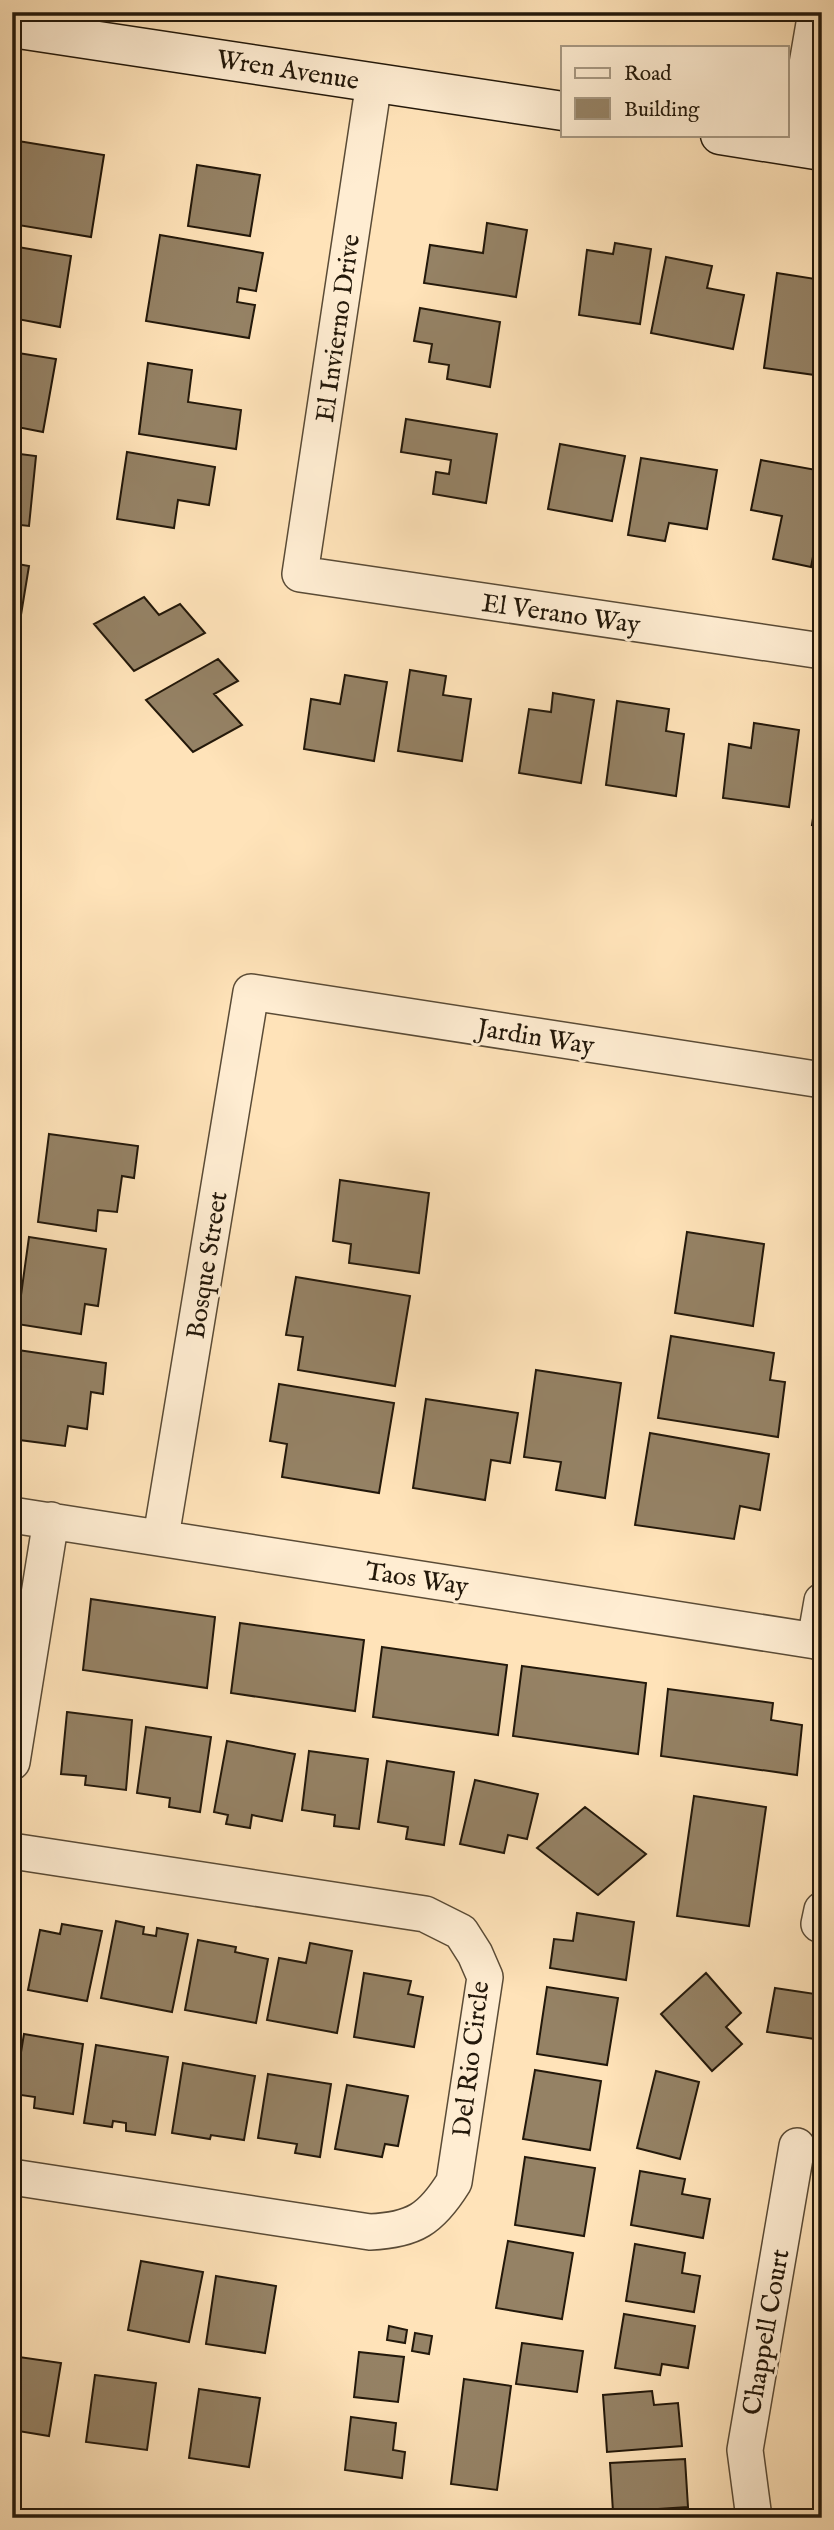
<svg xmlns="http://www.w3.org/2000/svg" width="834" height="2530" viewBox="0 0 834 2530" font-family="'IM FELL English',serif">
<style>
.building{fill:#958265;stroke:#23180a;stroke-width:2}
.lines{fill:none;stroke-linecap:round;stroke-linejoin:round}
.street-casing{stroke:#5a4b36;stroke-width:38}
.secondary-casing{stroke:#23180a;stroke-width:41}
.street{stroke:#ffedd2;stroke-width:35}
.secondary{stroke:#ffedd2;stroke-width:38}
.labels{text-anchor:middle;stroke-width:6;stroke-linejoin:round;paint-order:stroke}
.street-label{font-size:26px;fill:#23180a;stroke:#ffedd2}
</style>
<rect width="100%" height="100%" fill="#ffe3b9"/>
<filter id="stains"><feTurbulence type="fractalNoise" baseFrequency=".00286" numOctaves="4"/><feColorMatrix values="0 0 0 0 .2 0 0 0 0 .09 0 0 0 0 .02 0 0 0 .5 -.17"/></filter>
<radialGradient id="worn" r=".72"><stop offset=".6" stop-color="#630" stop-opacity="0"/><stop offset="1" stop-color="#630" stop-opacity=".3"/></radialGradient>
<path class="building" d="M12,140L104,155L91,237L12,224Z
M197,165L260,175L250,236L188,226Z
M487,223L527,230L516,297L424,283L430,245L483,253Z
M160,235L263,253L256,291L239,288L237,302L255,305L249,338L146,321Z
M615,243L651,249L640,324L579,315L587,250L613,254Z
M12,246L71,256L60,327L12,318Z
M666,257L712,266L707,288L744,295L733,349L651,333Z
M777,273L822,280V376L764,368Z
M420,308L500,322L490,387L447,379L449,365L429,362L432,344L414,341Z
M12,352L56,359L43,432L12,426Z
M148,363L192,370L188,402L241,410L236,449L139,434Z
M406,419L497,434L486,503L433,494L436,472L449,474L451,460L401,452Z
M560,444L625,456L612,521L548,509Z
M127,452L215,467L209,505L178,500L174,528L117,519Z
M12,453L36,456L29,526L12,524Z
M641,458L717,470L707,529L669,523L665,541L628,535Z
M761,460L822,471V511L811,567L773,559L782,516L751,510Z
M12,563L29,566L18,633L12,632Z
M144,597L159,615L180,604L205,633L134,671L94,624Z
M218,659L238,681L214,694L242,725L193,752L146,700Z
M410,670L446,676L443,695L471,699L462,761L398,751Z
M345,675L387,682L374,761L304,749L311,699L340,704Z
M553,693L594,700L581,783L519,773L529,709L551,712Z
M617,701L669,709L666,731L684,734L676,796L606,785Z
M754,723L799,730L789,807L723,798L729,744L751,748Z
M822,756V826L812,825Z
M49,1134L138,1146L134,1178L122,1176L117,1212L98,1210L96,1231L38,1222Z
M340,1180L429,1193L419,1273L349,1263L351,1244L333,1241Z
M687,1232L764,1244L753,1326L675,1313Z
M29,1237L106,1249L98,1306L85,1304L81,1334L17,1324Z
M296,1277L410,1296L395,1386L298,1370L303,1337L286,1335Z
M671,1336L774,1353L770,1380L785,1382L778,1437L658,1418Z
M18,1350L106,1363L103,1394L91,1392L87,1429L68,1426L65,1446L12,1439V1397Z
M536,1370L621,1383L605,1498L556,1490L561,1462L524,1457Z
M279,1384L394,1403L379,1493L282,1477L287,1444L270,1441Z
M426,1399L518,1413L510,1463L491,1460L485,1500L413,1488Z
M650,1433L769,1454L760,1510L740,1506L734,1539L635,1525Z
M91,1599L215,1617L207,1688L83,1670Z
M240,1623L364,1640L355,1711L231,1693Z
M382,1647L507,1665L498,1735L373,1717Z
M522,1666L646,1683L638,1754L513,1736Z
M668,1689L773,1703L771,1720L802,1725L797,1775L661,1756Z
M67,1712L132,1720L126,1790L85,1785L86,1776L61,1774Z
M146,1727L211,1737L200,1812L169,1807L170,1798L137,1793Z
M227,1741L295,1754L282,1821L252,1815L250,1828L226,1824L228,1815L214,1812Z
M309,1751L368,1759L359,1829L334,1826L335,1815L302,1810Z
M387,1761L454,1772L444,1845L406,1839L408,1827L378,1822Z
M475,1780L538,1794L527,1839L508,1835L504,1853L460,1844Z
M694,1796L766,1807L749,1926L677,1916Z
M585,1807L646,1854L598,1895L537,1848Z
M577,1913L634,1922L626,1980L550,1968L554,1939L573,1941Z
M116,1921L144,1927L143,1934L156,1936L157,1928L188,1934L172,2012L101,1998Z
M62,1924L102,1931L87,2001L28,1990L40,1930L60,1934Z
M198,1940L236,1947L235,1952L268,1959L256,2023L185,2010Z
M310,1943L352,1951L337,2033L267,2020L279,1958L306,1963Z
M364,1973L411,1981L408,1994L423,1997L414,2047L354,2037Z
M706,1973L741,2013L726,2027L742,2044L712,2071L661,2014Z
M547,1987L618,1998L607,2065L537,2054Z
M775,1988L822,1995V2040L767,2032Z
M24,2034L83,2044L73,2114L34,2108L35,2097L14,2094Z
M96,2045L168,2057L155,2135L126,2131V2123L113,2121L112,2127L84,2123Z
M183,2063L255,2076L244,2140L211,2135L210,2139L172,2133Z
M535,2070L601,2081L590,2150L523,2139Z
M656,2071L699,2082L680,2159L637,2148Z
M268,2074L331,2084L320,2157L295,2153L297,2144L258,2138Z
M347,2085L408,2096L398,2146L385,2144L382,2157L335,2149Z
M525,2157L595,2168L584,2236L515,2225Z
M640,2171L685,2179L682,2194L710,2199L703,2238L631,2225Z
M508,2241L573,2253L562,2319L496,2308Z
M635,2244L685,2253L682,2273L700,2276L694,2312L626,2301Z
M141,2261L203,2272L189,2342L128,2330Z
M216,2276L276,2286L265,2353L206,2344Z
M624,2314L695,2326L688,2368L662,2364L660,2375L615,2368Z
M389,2326L407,2330L405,2343L387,2340Z
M415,2333L432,2336L429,2354L412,2351Z
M522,2343L583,2351L577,2392L516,2384Z
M359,2352L404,2357L398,2402L354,2397Z
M12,2356L61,2363L49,2436L12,2430Z
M95,2375L156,2383L147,2450L86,2442Z
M464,2379L511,2386L497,2490L451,2484Z
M199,2389L260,2398L249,2467L189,2458Z
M652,2391L654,2405L678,2403L682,2446L607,2452L603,2395Z
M351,2417L396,2423L393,2450L405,2452L402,2478L345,2470Z
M685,2459L688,2507L613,2512L610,2463Z"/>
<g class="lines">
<g class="street-casing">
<path id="street" d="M374,82L300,574L822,651
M793,146L816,12
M12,1515L822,1642
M161,1537L251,992L822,1080
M815,1641L822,1601
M12,1762L51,1520
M12,1851L425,1914L461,1932L475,1954L485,1977L454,2182C431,2219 414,2230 370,2232L12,2177
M819,1924L822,1910
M754,2518L745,2450L797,2146"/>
</g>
<g class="secondary-casing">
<path id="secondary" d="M12,28L563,111
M720,135L822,151"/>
</g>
<use href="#street" class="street"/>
<use href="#secondary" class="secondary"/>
</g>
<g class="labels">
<g class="street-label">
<text transform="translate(288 69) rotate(9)" y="9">Wren Avenue</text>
<text transform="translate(337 328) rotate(-82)" y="9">El Invierno Drive</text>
<text transform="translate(561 613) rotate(8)" y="9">El Verano Way</text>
<text transform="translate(536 1036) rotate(9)" y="9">Jardin Way</text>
<text transform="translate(206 1265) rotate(-81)" y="9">Bosque Street</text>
<text transform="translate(417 1578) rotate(9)" y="9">Taos Way</text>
<text transform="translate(470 2059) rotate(-83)" y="9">Del Rio Circle</text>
<text transform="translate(765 2332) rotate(-80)" y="9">Chappell Court</text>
</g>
</g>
<rect width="834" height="2530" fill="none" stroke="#ffe3b9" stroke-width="42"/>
<rect x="14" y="14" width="806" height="2502" fill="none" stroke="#23180a" stroke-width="3.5"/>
<rect x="21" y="21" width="792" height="2488" fill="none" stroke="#23180a" stroke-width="2"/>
<rect x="561" y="46" width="228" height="91" fill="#ffedd2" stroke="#a79882" stroke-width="2"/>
<rect x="575" y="68" width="35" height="10" fill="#ffedd2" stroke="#a79882" stroke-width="2"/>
<text x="624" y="80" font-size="21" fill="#23180a">Road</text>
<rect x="575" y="98" width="35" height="21" fill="#958265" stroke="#a79882" stroke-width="2"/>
<text x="624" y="116" font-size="21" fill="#23180a">Building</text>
<rect width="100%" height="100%" filter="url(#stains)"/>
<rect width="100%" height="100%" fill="url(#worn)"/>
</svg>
